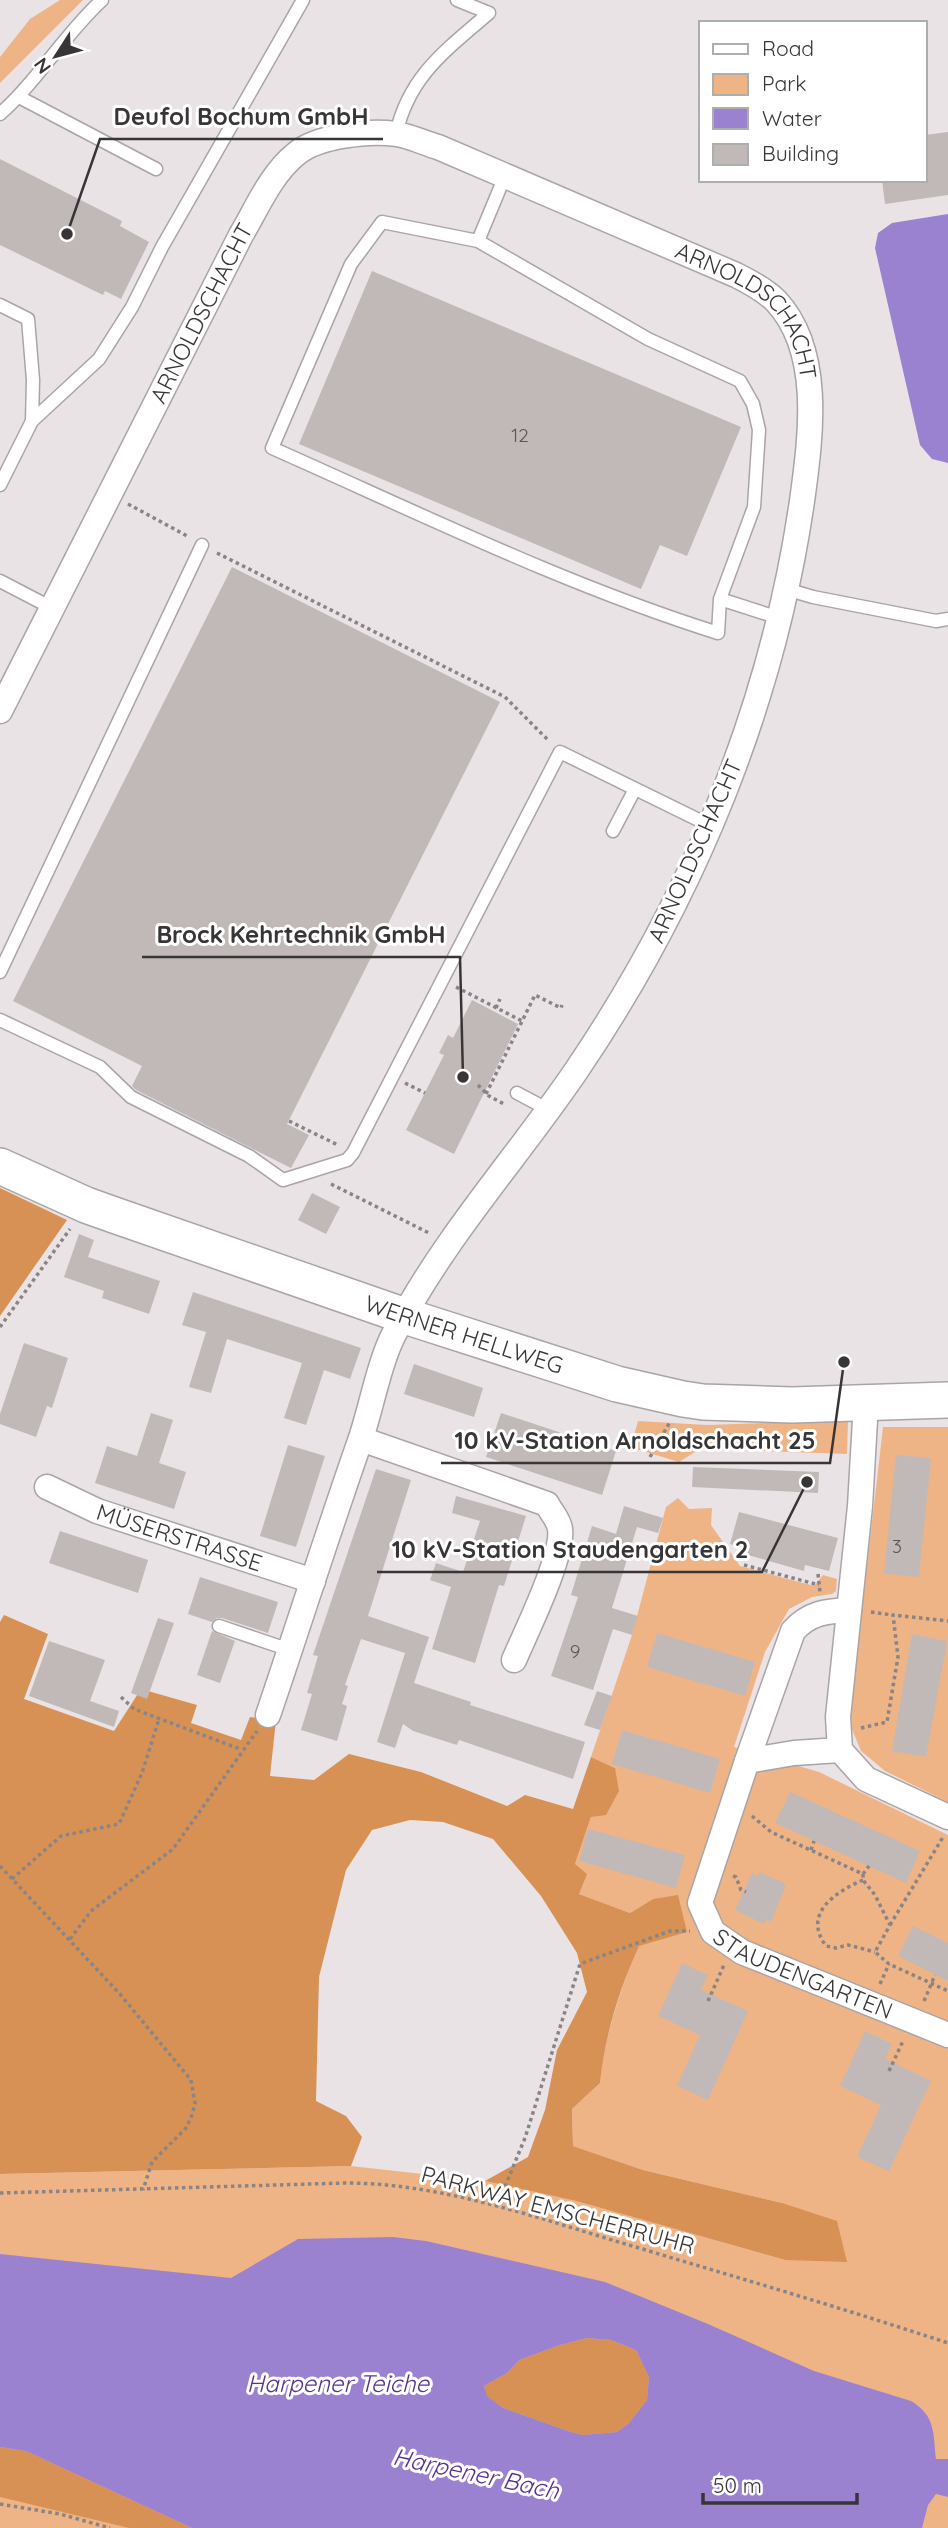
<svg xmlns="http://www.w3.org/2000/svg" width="948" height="2528" viewBox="0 0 948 2528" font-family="Quicksand,sans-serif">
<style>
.green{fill:#efb486}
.forest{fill:#d89155}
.water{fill:#9a82d0;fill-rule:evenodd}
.building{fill:#c0b9b8}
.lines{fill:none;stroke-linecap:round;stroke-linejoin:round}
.lane-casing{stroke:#aba4a6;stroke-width:15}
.street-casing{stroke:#aba4a6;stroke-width:27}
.secondary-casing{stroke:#aba4a6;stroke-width:38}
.path{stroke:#898486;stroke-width:3.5;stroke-dasharray:3.5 3.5;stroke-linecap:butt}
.lane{stroke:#fff;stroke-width:12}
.street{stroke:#fff;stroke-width:24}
.secondary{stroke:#fff;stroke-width:35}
.labels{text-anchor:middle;stroke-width:6;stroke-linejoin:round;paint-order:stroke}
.number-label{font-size:19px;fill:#5a5656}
.street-label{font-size:23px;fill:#383536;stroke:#fff}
.water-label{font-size:24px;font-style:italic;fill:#55328e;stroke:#fff}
.leader{fill:none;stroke:#383536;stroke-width:2.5}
.callout-dot{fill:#383536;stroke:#fff;stroke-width:2.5}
.callout-label{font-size:24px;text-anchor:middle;font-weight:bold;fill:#383536;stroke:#fff;stroke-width:6;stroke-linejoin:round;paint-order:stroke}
</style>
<rect width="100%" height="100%" fill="#eae3e5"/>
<path class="green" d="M60,0H83L0,83V57L30,19Z
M848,1420L847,1454L700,1449L679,1462L636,1449L632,1443L638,1421L707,1425Z
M883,1427H948V1802L885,1771L861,1751L849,1722Z
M678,1498L689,1509L712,1508L711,1525L740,1566L814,1586L823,1575L837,1579L836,1591L832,1594L812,1597L789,1609L765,1652L734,1747L819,1772L948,1835V2528H0V2174L351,2166L485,2181L576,2201L785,2260L782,2203L643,2170L573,2146L572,2109L600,2083C606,2016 634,1963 653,1899L630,1913L579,1894L575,1864L591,1817L615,1768L591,1757L632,1635L666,1507Z"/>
<path class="forest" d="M0,1188L67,1220L0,1316Z
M4,1615L48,1634L24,1699L114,1731L141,1689L197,1705L191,1723L241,1740L250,1717L276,1720L270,1776L314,1780L349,1754L421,1772L507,1806L525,1795L573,1809L591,1757L615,1768L619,1791L606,1815L591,1817L575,1864L587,1874L579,1894L630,1913L653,1899L678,1895L687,1932L639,1946C619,1990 605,2035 600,2083L572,2109L573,2146L643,2170L782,2203L837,2221L847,2262L785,2260L576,2201L485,2181L528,2157L545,2110L557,2050L587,1992L577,1953L541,1896L493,1839L443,1822L410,1820L372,1830L346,1870L319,1977L316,2101L346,2116L362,2137L351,2166L0,2174V1622Z
M587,2338L611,2340L636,2350L649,2377L647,2400L629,2423L617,2432L583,2435L571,2432L503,2408L486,2396L484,2386L507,2373L519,2360L560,2345Z
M0,2447L26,2451L192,2528H129L0,2497Z"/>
<path class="water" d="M948,214V463L932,459L920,445L875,248L878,233L892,223Z
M393,2237L426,2241L605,2282L708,2324L814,2371L911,2401C936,2416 933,2433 936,2459H948V2497L936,2494L928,2505L922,2528H192L26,2451L0,2447V2254L231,2278L298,2239ZM587,2338L611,2340L636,2350L649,2377L647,2400L629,2423L617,2432L583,2435L571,2432L503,2408L487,2396L484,2386L507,2373L519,2360L560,2345Z"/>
<path class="building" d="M948,132V195L885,204L882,180H925V135Z
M0,159L122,221L120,226L149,242L121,299L105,291L103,295L0,245Z
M372,271L741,427L687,556L660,545L641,589L299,444Z
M232,567L500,702L287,1124L309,1135L291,1168L136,1090L132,1086L142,1066L13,1001Z
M472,1000L518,1024L454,1154L406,1130L444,1055L439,1053L448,1035L453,1038Z
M312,1193L340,1207L326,1234L298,1220Z
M79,1234L94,1240L88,1257L160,1281L149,1314L102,1298L104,1291L64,1277Z
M193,1292L361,1348L350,1379L324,1370L306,1425L284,1418L302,1363L227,1339L211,1393L189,1387L206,1332L182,1325Z
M24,1343L68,1358L52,1408L47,1406L36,1437L0,1424V1414Z
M414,1364L483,1388L474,1417L404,1394Z
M151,1413L173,1420L159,1463L186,1472L174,1509L95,1483L107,1446L137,1456Z
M501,1413L616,1451L602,1495L486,1457Z
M288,1445L325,1456L296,1547L260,1536Z
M896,1455L931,1458L919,1577L884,1573Z
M693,1467L819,1472L818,1493L692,1487Z
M376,1469L411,1480L368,1616L429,1637L414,1683L471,1702L470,1705L585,1742L573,1779L459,1740L457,1745L413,1731L403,1724L395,1748L377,1742L405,1653L361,1639L345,1685L348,1686L342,1704L347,1706L337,1741L301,1730L312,1694L307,1693L318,1656L313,1655Z
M456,1496L526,1516L504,1586L499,1585L475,1663L432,1649L451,1587L430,1580L436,1563L463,1572L480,1521L452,1513Z
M624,1506L663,1518L658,1533L637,1527L612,1608L638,1616L632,1635L613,1629L593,1690L551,1676L578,1597L571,1595L592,1526L616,1534Z
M739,1512L838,1538L829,1571L805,1565L804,1571L741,1553L742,1548L730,1544Z
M60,1531L148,1560L138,1593L49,1563Z
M200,1577L278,1602L268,1633L222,1618H217L212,1622L188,1614Z
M158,1618L174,1623L147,1699L131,1693Z
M212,1631L235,1641L220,1683L197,1675Z
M657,1633L755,1662L745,1696L647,1667Z
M912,1634L947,1641L926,1757L892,1751Z
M49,1641L105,1660L90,1701L119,1711L114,1727L29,1696Z
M597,1691L612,1696L600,1730L584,1725Z
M622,1730L720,1759L710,1793L612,1764Z
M790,1792L920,1851L906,1883L775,1823Z
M588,1829L685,1855L676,1888L579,1861Z
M760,1872L786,1884L771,1922L766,1919L764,1924L735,1910L752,1873L758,1876Z
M913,1926L948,1943V1981L898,1956Z
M682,1963L708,1975L701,1990L748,2011L708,2100L677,2086L700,2035L658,2016Z
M865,2031L892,2044L885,2059L931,2081L889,2171L857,2157L881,2105L840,2086Z"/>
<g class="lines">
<g class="lane-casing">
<path id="lane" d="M19,97L156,169
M0,114C38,80 64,35 102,0
M396,134C409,76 446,50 489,13L457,0
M382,222L478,241L648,339L740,381L753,404L759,430L754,507L720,599L718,633C565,585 419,513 272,448L351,264Z
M478,241L505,176
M0,305L28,319L33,380L32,421
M0,485L32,421L99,359L132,307L162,247L303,0
M0,581L52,608
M786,589L813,597L936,621L948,619
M720,599L779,618
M613,831L635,789
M0,972L202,545
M0,1020L100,1067L131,1097L249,1156L283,1180L347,1160L353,1153L560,752L711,826
M517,1093L549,1110
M219,1626L290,1650"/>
</g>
<g class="street-casing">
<g id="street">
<path id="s1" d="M0,711L241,235C257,208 271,174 296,154C317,136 369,130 396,134C410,136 424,143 438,147L736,275C750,282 765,290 776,301C822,350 811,434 803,494C774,702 694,897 576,1071C516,1159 443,1239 394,1334C379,1363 371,1409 360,1441C328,1532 299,1624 268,1715"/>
<path d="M866,1403L860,1506L838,1717L840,1750L866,1779L948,1817"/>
<path d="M361,1439L547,1504C551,1512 559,1520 560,1529C564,1555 526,1632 514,1660"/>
<path id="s2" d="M47,1487L97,1511L313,1581"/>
<path id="s3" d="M849,1610C826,1611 809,1613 793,1631L747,1761L700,1903L713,1932L742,1952L948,2035"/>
<path d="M747,1761L794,1753L840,1750"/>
</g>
</g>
<g class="secondary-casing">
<g id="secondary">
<path id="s4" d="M0,1166L86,1205L114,1215L405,1316L617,1384L683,1399L703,1402L792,1405L948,1400"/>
</g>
</g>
<path class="path" d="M128,504L189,537
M217,553L505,697L549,741
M456,987L522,1021
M496,1008L500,999
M405,1083L425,1093
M478,1085L489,1096L504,1104
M486,1094L535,995L561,1008L562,1005
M289,1121L338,1145
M331,1184L431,1234
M0,1327L70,1229
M650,1457L670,1422
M744,1565L819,1585
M818,1574L820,1592
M871,1612L893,1615
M121,1697L134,1709L240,1749
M861,1728L887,1722L898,1657L893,1615L948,1621
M752,1816L771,1832L863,1874V1880L875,1895L890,1925L875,1952L889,1964L948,1991
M811,1850L814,1841
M0,1866L119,1993L191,2080L195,2103L192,2115L186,2128L152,2162L143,2190
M863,1874L869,1866
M733,1876L736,1877L741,1890L746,1892
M12,1879L61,1836L119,1824L142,1773L159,1719
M863,1880C835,1892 802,1914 826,1946L836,1948L848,1945L875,1952
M890,1925L943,1837
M70,1939L91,1911L173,1849L257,1731
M880,1984L889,1964
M708,2001L724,1965
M924,2001L935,1975
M889,2071L903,2041
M0,2193L345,2183C442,2183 537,2218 629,2245C736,2277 842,2308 948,2343
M497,2206L525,2138L580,1964L670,1931H690
M0,2504L60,2514L110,2528"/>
<use href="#lane" class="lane"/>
<use href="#street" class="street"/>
<use href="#secondary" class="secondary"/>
</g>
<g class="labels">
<g class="number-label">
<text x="520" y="442">12</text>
<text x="897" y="1553">3</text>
<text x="575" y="1658">9</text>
</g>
<g class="street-label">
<text dy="8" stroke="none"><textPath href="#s1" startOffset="446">ARNOLDSCHACHT</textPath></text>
<text dy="8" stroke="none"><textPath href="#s1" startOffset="1139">ARNOLDSCHACHT</textPath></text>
<text transform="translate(695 851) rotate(-66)" y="8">ARNOLDSCHACHT</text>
<text dy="8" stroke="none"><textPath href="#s4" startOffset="494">WERNER HELLWEG</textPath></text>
<text dy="8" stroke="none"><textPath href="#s2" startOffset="142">MÜSERSTRASSE</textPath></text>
<text dy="8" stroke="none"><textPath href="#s3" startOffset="481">STAUDENGARTEN</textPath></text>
<text transform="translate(558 2210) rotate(15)" y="8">PARKWAY EMSCHERRUHR</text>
</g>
<g class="water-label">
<text x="338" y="2392">Harpener Teiche</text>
<text transform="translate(476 2474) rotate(12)" y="8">Harpener Bach</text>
</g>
</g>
<path class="leader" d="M67 234L100 139H383M463 1077L460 957H142M844 1362L830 1463H441M807 1482L762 1572H377"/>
<g class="callout-dot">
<circle cx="67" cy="234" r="7"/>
<circle cx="463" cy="1077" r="7"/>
<circle cx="844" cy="1362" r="7"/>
<circle cx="807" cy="1482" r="7"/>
</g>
<g class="callout-label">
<text x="241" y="125">Deufol Bochum GmbH</text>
<text x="301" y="943">Brock Kehrtechnik GmbH</text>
<text x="635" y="1449">10 kV-Station Arnoldschacht 25</text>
<text x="570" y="1558">10 kV-Station Staudengarten 2</text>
</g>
<rect x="699" y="21" width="228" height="161" fill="#ffffff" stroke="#afaeaf" stroke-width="2"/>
<rect x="713" y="44" width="35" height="10" fill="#ffffff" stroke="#afaeaf" stroke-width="2"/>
<text x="762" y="56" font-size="21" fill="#383536">Road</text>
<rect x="713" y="74" width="35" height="21" fill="#efb486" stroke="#afaeaf" stroke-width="2"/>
<text x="762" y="91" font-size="21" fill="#383536">Park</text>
<rect x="713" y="108" width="35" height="21" fill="#9a82d0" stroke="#afaeaf" stroke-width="2"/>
<text x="762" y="126" font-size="21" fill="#383536">Water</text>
<rect x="713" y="144" width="35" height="21" fill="#c0b9b8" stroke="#afaeaf" stroke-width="2"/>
<text x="762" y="161" font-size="21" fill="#383536">Building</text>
<g transform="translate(56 56) rotate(234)" stroke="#ffffff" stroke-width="5" paint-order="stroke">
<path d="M0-5L12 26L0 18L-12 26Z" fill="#383536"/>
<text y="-10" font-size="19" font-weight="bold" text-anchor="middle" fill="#383536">N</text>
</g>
<path d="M703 2493v10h154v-10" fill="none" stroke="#383536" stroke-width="3.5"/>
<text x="713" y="2493" font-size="21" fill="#383536" stroke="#ffffff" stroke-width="5" paint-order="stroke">50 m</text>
</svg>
